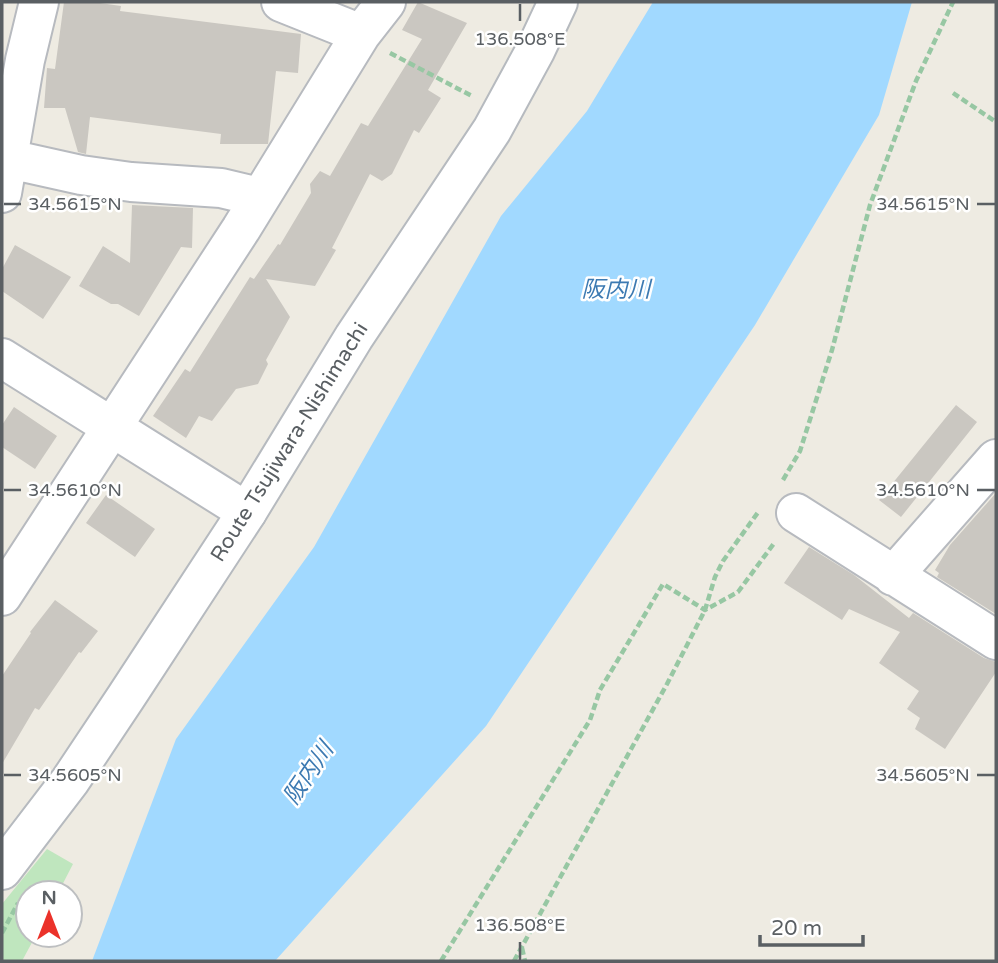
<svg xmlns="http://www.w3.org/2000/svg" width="998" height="963" viewBox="0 0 998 963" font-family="'Varela Round','Noto Sans JP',sans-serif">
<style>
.green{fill:#bfe6be}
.water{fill:#a1d9ff}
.building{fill:#cac7c1}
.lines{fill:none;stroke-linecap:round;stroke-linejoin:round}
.minor-casing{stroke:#b7babf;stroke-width:42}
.secondary-casing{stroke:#b6babf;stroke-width:42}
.path{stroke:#97c7a3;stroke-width:4.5;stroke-dasharray:7 3.5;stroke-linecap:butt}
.minor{stroke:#fff;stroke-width:38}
.secondary{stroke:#fff;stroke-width:38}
.ticks{fill:none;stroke:#5a5f63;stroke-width:2.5}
.labels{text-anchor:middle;stroke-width:5;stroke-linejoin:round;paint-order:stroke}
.street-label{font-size:21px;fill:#5a5f63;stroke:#fff}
.water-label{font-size:23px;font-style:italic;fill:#3c7ab2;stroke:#fff}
.ticks-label{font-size:18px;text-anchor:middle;fill:#5a5f63;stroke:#fff;stroke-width:5;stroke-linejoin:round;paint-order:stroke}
</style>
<rect width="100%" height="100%" fill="#eeebe2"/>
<path class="green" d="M47,849L73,864L58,893H28V935H36L22,961H2V904Z"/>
<path class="water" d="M653,2H912L879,115L755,325L486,726L275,961H92L176,739L314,547L501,216L587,111Z"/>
<path class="building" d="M64,2H93L121,6L120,11L301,34L298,73L276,71L268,144H220L221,134L90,117L86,154L78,152L65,108H44L47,68L55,69Z
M418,2L467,23L428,90L441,98L419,133L414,130L392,174L382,181L370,174L332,248L336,250L315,286L266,279L290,317L266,360L268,364L258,384L236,389L212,421L199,416L186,438L153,416L185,369L190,372L250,277L254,279L278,244L280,245L311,193L310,184L320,171L330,176L361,123L368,126L422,39L402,30Z
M132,205L193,208L192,248L181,247L139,316L118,304H111L79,286L103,246L130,263Z
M15,245L71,277L43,319L2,291V269Z
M956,405L977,422L901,517L879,500Z
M14,407L57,436L35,469L2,447V425Z
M996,493V614L937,577L939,573L935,570L950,545Z
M106,495L155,529L135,557L86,523Z
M809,547L854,575L909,618L913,613L984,658L996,662V672L945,749L915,729L920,718L907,709L919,691L879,663L900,632L849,609L842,620L784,583Z
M55,600L98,631L81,653L79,652L39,710L35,708L2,764V676L31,633L30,632Z"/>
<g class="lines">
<g class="minor-casing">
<path id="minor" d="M281,2L361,34
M9,159L81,175L131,182L221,188L259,197
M2,193L25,60L39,2
M2,358L247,512
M796,513L996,640
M893,576L996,459
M2,596L241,229L361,34L386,2"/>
</g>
<g class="secondary-casing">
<path id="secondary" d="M2,870L70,781L126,697L247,512L354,337L492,130L535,51L558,2"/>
</g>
<path class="path" d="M390,53L472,96
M953,93L996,122
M783,480L800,451L832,350L870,205L916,81L953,2
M2,933L18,903
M522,948L525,961
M441,961L590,720L600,690L663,584L705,610L738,592L775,542
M514,961L667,684L705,610L715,577L723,561L759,511"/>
<use href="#minor" class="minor"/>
<use href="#secondary" class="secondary"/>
</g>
<path class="ticks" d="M520,4V21M4,204H21M977,204H995M4,490H21M977,490H995M4,775H21M977,775H995M520,942V960"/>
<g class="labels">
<g class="street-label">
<text transform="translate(289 442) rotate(-58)" y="7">Route Tsujiwara-Nishimachi</text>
</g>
<g class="water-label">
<text x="616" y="297">阪内川</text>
<text transform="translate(308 773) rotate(-56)" y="8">阪内川</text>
</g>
</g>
<g class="ticks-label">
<text x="520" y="45">136.508°E</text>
<text x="75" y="210">34.5615°N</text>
<text x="923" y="210">34.5615°N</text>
<text x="75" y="496">34.5610°N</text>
<text x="923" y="496">34.5610°N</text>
<text x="75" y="781">34.5605°N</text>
<text x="923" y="781">34.5605°N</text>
<text x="520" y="931">136.508°E</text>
</g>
<rect width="998" height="963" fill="none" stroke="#5a5f63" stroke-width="7"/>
<g transform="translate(49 914)"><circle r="33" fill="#ffffff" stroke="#bdbfc1" stroke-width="2"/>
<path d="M0-5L12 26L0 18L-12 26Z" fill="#eb322a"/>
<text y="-10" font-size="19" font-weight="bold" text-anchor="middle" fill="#5a5f63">N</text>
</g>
<path d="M760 935v10h103v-10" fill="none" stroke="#5a5f63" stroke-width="3.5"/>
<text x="771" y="935" font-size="21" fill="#5a5f63" stroke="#ffffff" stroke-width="5" paint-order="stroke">20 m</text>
</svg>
